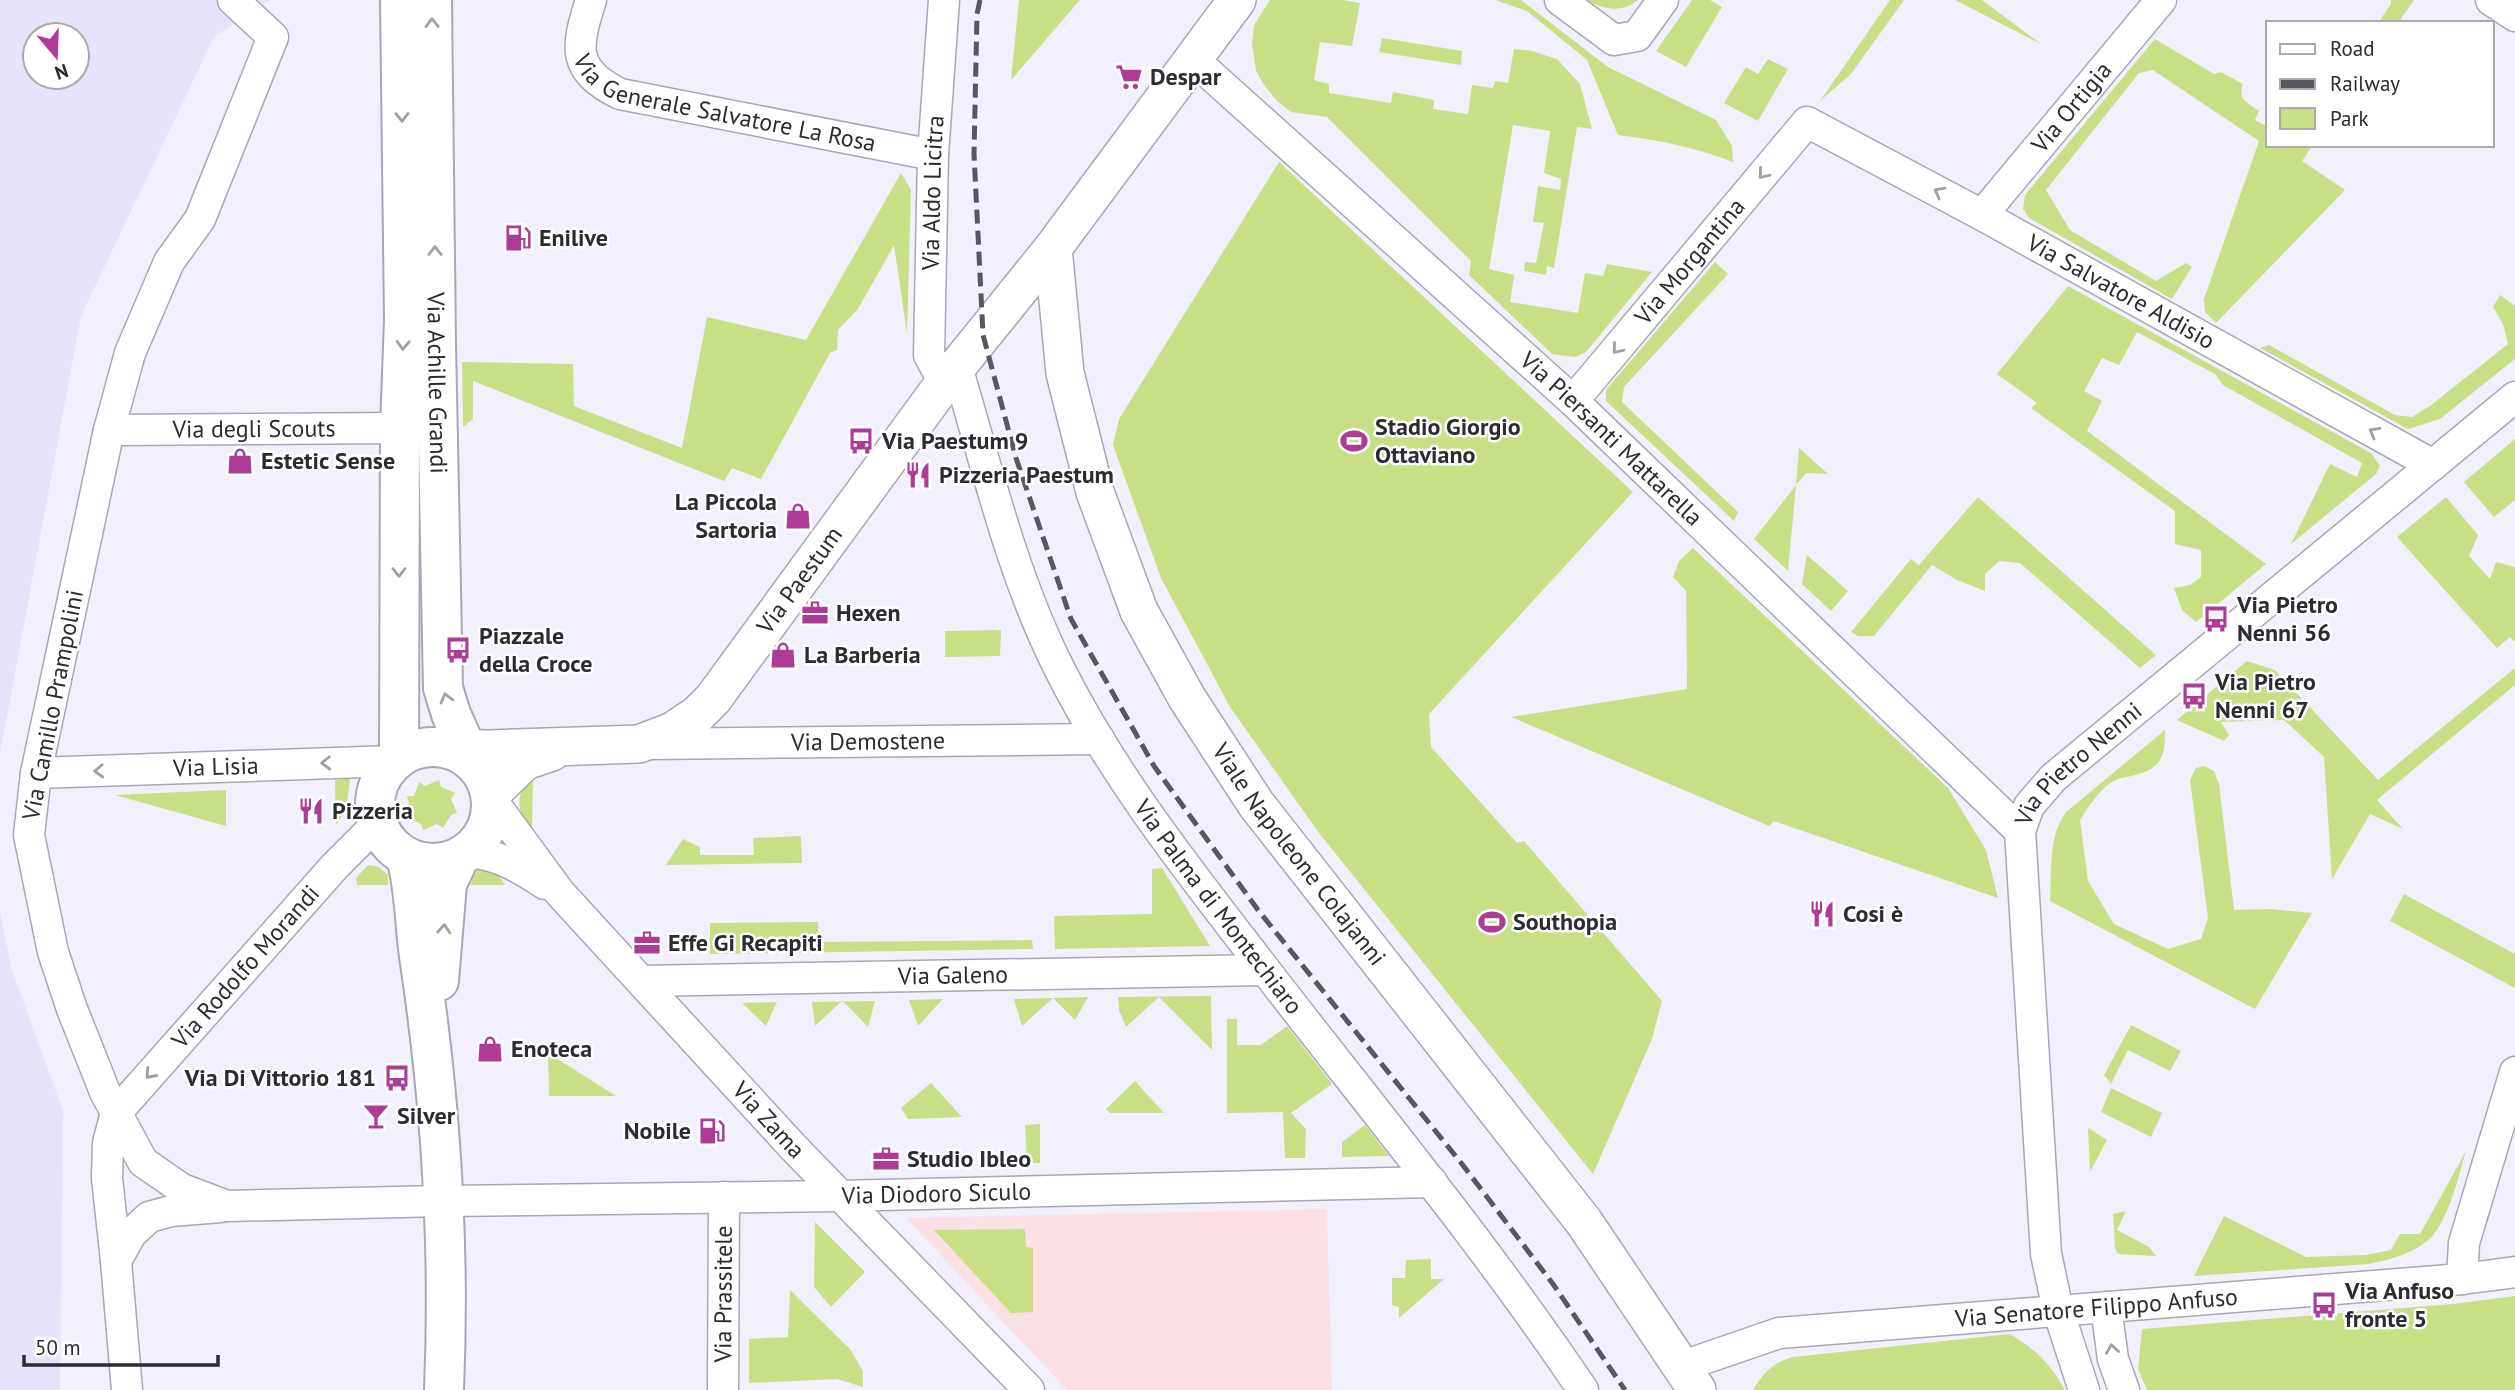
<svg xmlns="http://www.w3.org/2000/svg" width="2515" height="1390" viewBox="0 0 2515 1390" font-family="'PT Sans',sans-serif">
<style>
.commercial{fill:#fbe0e5}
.built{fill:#e6e3fa;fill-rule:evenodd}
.green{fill:#c8df86}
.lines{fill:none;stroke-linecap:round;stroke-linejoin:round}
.minor-casing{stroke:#a9a7b6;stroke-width:33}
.tertiary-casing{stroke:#a9a7b6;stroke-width:40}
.primary-casing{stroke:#a9a7b6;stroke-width:42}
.minor{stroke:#fff;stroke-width:30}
.tertiary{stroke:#fff;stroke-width:37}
.primary{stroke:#fff;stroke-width:38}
.rail{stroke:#58575f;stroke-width:5;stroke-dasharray:14 7;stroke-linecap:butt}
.oneway{stroke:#a0a0a2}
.labels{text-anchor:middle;stroke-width:5;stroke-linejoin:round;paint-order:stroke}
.poi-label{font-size:24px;font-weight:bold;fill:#2b2b31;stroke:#fff;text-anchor:start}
.street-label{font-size:24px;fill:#2b2b31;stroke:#fff}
</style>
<rect width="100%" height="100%" fill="#f2f0fd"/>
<path class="commercial" d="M1327,1209L1332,1390H1067L906,1218Z"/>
<path class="built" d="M0,0H270L214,37L81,316L0,754ZM35,35H77V77H35Z
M0,911L11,967L63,1111L60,1390H0Z"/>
<path class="green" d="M1019,0H1080L1011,80Z
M1270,0H1343L1360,3L1352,46L1320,42L1314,80L1329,84V93L1391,103L1393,92L1434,100L1433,109L1468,114L1472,85L1493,88L1495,81L1508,83L1514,49L1532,51L1557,59L1580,84L1592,129L1577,127L1554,268L1547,266L1546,275L1524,271L1525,262L1536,263L1544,223L1533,222L1538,186L1560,190L1561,179L1544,173L1550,131L1513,125L1489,269L1514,275L1510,302L1578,313L1585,273L1603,276L1607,264L1652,272L1586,352L1575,357L1552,354L1469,275L1471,261L1327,117L1291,112L1277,101L1264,85L1256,71L1252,44L1254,25Z
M1495,0H1521L1608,67L1716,120L1732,146L1733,162C1695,147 1658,140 1618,135L1587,60L1527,11Z
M1586,0H1638C1622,13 1604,10 1586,0Z
M1692,0H1710L1722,7L1686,67L1656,51Z
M1890,0H1904L1851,74L1820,101Z
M1955,0H1982L2041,44Z
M2391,0H2414L2398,23H2378L2391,4Z
M1382,38L1462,51L1461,65L1379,52Z
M2155,39L2214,74L2221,72L2243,84C2237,99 2248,103 2259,111L2255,120L2268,127V145H2313L2302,161L2345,190L2216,323L2205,312L2204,299L2259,141L2153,70L2139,73L2046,190L2070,230L2156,281L2186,263L2192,267L2172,299L2029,218L2023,209L2025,195Z
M1768,59L1788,69L1758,121L1724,103L1746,67L1758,74Z
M1279,162L1633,492L1429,714L1431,747L1517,843L1524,841L1662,1001L1652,1039L1593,1174L1319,833L1230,707L1161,578L1113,445L1119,419Z
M901,173L911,190L907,333L894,245L858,309L838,330L837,350L830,353L761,479L732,468L724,481L473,381V419L463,427L462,362L573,364L574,406L682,448L707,317L806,340Z
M1715,262L1728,274L1624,387L1622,402L1738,512L1734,521L1606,401V390Z
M2068,286L2371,453L2380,466L2376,474L2291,544L2330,464L2357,477L2362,463L2223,385L2215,374L2137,332L2119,365L2102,358L2084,391L2102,401L2087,431L2266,564L2196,622L2182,610L2174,588L2190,585L2201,577V550L2175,544V511L2031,408L2037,403L1997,374Z
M2500,295L2515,306V359L2440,419L2408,429L2260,348L2269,345L2395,415L2412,417L2430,406L2508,344L2503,324L2493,307Z
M2515,439V500L2494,517L2464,482Z
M1799,448L1828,474L1806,473L1796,485L1788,571L1754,539L1796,485Z
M1978,497L2156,655L2140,668L2020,563L1999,561L1985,574V591L1957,580L1932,565L1874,636H1858L1851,632L1911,559L1919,565Z
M2446,497L2478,535L2469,556L2490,579L2496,562L2515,567V642L2510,637L2497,648L2397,537Z
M1693,548L1948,788L1986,850L1998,898L1774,821L1769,826L1511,717L1687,689L1686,591L1673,577L1679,561Z
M1807,555L1848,591L1831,611L1802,584Z
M1001,630L1000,656L945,657V631Z
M2247,661L2275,670L2378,780L2515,668V685L2377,800L2403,829L2370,814L2332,879L2324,757L2284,720L2221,722L2229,735L2224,741L2177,720Z
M2165,730C2165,757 2162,768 2135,775C2129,777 2123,777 2118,779C2101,786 2090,805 2080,820L2088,881L2114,924L2168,949L2201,939L2208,918L2190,780L2196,768L2204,766L2214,771L2219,784L2234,910L2269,909L2312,913L2255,1009L2050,901C2052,871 2048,836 2066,812Z
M533,774L532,833C516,811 514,794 533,774Z
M350,778L346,811L336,825L335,780Z
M439,780L441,787L455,793L451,799L457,813L451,815L443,828L437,824L423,830L421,824L408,818L411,812L407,796H414L419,782L425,786Z
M226,790V826L115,795Z
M801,836L802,863L666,865L683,839L700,847V855H754L753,838Z
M368,865L379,867L388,875V885H357L356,878Z
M1162,868L1210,946L1055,949L1054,916L1152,914V869Z
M479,869L495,870L505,885H471L472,877Z
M2404,894L2515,954V988L2390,921Z
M818,922L819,942L1032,940L1033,949L710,954V923Z
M1211,996L1212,1050L1159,997L1126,1027L1119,1010L1118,997Z
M1088,997L1075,1020L1053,998L1022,1026L1014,999Z
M943,999L918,1026L909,1000Z
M843,1001H842L815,1026L812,1002L875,1001L868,1027Z
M777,1002L766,1026L742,1003Z
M1227,1019H1237V1045H1261L1287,1026L1332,1084L1291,1113L1306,1129L1305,1158H1285L1283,1112L1227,1113Z
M2131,1025L2181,1051L2170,1071L2128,1050L2111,1084L2104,1075Z
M548,1053L616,1096H549Z
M1135,1081L1164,1113H1110L1106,1109Z
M931,1083L962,1117L908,1119L901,1108Z
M2111,1088L2162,1113L2151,1137L2101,1112Z
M1040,1124V1163H1027L1025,1125Z
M1365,1125L1389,1156L1342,1157V1142Z
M2088,1128L2107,1140L2090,1172Z
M2466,1151C2458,1178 2451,1211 2434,1234C2420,1252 2389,1260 2369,1264L2194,1276L2224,1216L2306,1257L2366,1255L2391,1250L2400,1234H2420Z
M2126,1211L2117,1230L2149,1247L2156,1256L2118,1254L2115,1248L2113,1214Z
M815,1222L865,1272L831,1307L814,1287Z
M1025,1229L1026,1247L1033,1248V1312L1011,1313L934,1230Z
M1431,1259V1279H1444L1399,1318V1307L1392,1305V1278H1405L1406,1260Z
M790,1290L850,1349L863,1371V1387L837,1379L749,1383V1339L788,1337Z
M2515,1296V1390H2147L2138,1369L2142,1329L2453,1304Z
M2010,1334C2036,1350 2050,1363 2065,1390H1753C1764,1372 1773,1363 1793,1357Z"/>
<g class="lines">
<g class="minor-casing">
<g id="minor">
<path id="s1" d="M233,0L273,37L200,219L169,262L130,353L109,430L36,773L29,835L53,952L72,1009L105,1092L143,1162L182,1189L227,1206L442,1201L839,1196L1432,1182"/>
<path id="s2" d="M591,0C576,47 571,70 620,94L933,155"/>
<path d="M1560,0L1614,40L1637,36L1663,0"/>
<path d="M2491,0L2515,16"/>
<path id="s3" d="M1193,59L1573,401L2020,831"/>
<path id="s4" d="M1982,215L2161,0"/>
<path id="s5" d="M957,367C987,467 1011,572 1058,666C1110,771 1185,866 1256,958C1366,1101 1482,1240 1583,1390"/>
<path id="s6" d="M944,383L929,355L933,155L944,0"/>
<path id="s7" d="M1573,401L1807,122L1982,215L2433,465"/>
<path id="s8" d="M109,430L400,428"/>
<path id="s9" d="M646,744L1099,739"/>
<path id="s10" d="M36,773L394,761"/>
<path id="s11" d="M491,799L560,893L794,1148L1029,1390"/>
<path d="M468,852C498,854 520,868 545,884"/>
<path id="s12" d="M641,981L1265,970"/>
<path id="s13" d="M116,1261L107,1178L108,1143L116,1113L335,866L377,824"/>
<path d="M2462,1279L2464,1243L2515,1072"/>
<path d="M2106,1307L2113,1359L2124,1390"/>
<path id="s14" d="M1683,1366L1779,1333L2462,1279L2515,1272"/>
<path d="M127,1390L116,1261L131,1234L149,1217L171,1211L220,1207"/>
<path id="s15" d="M723,1390L724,1197"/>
<path id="s16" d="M2084,1390L2058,1310L2046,1254L2020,831L2029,806L2053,778L2515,397"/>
</g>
</g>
<g class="tertiary-casing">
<g id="tertiary">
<path id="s17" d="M1053,248L1065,373L1095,492L1139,611L1187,698L1256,804L1584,1222L1697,1390"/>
<path id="s18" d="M444,748L489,749L639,744L673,731L697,715L713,699L944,383L1053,248L1237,0"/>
<path d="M491,794L525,761L552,752"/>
</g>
</g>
<g class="primary-casing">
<g id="primary">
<path id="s19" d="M432,0L436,344L443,688L451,714L472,761"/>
<circle cx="433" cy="805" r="58"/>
<path d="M399,758L400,428L404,320L400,0"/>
<path d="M406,857C416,895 414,926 420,963C441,1104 450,1248 444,1390"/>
<path d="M439,981L447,884L459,858"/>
</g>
</g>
<use href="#minor" class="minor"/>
<use href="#tertiary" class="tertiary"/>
<use href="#primary" class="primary"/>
<path class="rail" d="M980,0L977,14L974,154L983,335L1016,458L1071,619L1154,766L1258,910L1462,1164L1553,1284L1625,1390"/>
</g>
<defs><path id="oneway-chevron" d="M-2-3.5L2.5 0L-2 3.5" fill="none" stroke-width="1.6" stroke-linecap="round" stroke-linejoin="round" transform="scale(1.75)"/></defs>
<g class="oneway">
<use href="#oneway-chevron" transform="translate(432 23) rotate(-91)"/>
<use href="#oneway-chevron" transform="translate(402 117) rotate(89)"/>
<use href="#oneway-chevron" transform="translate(1763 174) rotate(130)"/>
<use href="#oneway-chevron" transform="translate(1939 192) rotate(-152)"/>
<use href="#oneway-chevron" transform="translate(435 251) rotate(-90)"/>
<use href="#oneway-chevron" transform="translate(403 345) rotate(92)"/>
<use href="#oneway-chevron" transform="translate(1617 349) rotate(130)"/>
<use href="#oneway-chevron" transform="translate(2374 432) rotate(-151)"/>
<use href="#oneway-chevron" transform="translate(399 572) rotate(90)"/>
<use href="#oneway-chevron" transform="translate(446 698) rotate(-105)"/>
<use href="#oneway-chevron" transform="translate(326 763) rotate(178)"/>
<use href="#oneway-chevron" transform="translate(99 771) rotate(178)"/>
<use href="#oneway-chevron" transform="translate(444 929) rotate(-86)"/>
<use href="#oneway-chevron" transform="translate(150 1074) rotate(132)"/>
<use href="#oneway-chevron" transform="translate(2112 1349) rotate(-98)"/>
</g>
<defs>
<g id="supermarket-bare" transform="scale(2.1)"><path d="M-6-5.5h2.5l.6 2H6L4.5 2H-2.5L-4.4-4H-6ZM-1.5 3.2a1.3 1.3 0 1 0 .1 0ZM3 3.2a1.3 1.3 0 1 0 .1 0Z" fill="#ae3c97" stroke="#fff" stroke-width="2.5" paint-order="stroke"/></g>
<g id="fuel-bare" transform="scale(2.1)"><path d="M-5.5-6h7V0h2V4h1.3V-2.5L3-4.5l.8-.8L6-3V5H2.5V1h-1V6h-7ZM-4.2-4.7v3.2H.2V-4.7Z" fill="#ae3c97" stroke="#fff" stroke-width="2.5" paint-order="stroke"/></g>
<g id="bus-bare" transform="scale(2.1)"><path d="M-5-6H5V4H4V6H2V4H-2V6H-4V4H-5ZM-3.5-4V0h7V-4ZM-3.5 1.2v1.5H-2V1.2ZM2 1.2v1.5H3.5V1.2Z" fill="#ae3c97" stroke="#fff" stroke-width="2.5" paint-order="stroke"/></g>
<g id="stadium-bare" transform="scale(2.1)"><path d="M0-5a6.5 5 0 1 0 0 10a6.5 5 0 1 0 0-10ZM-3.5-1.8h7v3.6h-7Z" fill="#ae3c97" stroke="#fff" stroke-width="2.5" paint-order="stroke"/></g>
<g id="shop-bare" transform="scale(2.1)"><path d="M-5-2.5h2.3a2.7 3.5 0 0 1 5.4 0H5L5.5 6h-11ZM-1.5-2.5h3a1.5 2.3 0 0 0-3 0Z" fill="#ae3c97" stroke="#fff" stroke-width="2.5" paint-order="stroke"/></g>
<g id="restaurant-bare" transform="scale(2.1)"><path d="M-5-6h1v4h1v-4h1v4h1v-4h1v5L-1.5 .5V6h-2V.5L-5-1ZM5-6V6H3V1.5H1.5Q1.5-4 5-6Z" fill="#ae3c97" stroke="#fff" stroke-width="2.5" paint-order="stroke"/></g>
<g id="office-bare" transform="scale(2.1)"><path d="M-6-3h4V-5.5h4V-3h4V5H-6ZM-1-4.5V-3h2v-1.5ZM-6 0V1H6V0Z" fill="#ae3c97" stroke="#fff" stroke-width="2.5" paint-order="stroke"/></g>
<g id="bar-bare" transform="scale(2.1)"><path d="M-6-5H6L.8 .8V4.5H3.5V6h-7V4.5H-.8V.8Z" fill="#ae3c97" stroke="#fff" stroke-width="2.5" paint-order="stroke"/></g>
</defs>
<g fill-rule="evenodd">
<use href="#supermarket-bare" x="1129" y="77"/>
<use href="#fuel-bare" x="518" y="238"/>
<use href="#bus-bare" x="861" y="441"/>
<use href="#stadium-bare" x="1354" y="441"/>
<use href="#shop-bare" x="240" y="461"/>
<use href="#restaurant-bare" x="918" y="475"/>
<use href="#shop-bare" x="798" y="516"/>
<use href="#office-bare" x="815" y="613"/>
<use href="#bus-bare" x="2216" y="619"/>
<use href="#bus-bare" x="458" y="650"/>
<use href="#shop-bare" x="783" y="655"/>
<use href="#bus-bare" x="2194" y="696"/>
<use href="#restaurant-bare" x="311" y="811"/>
<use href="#restaurant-bare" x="1822" y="914"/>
<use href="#stadium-bare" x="1492" y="922"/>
<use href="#office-bare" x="647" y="943"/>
<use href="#shop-bare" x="490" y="1049"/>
<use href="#bus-bare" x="397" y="1078"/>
<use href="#bar-bare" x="376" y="1116"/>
<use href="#fuel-bare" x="712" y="1131"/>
<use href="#office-bare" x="886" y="1159"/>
<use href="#bus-bare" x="2324" y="1305"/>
</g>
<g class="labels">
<g class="poi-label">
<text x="1150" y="85">Despar</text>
<text x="539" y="246">Enilive</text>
<text x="1375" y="435">Stadio Giorgio<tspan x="1375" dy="28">Ottaviano</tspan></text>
<text x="882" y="449">Via Paestum 9</text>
<text x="261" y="469">Estetic Sense</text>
<text x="939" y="483">Pizzeria Paestum</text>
<text x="777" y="510" text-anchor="end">La Piccola<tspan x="777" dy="28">Sartoria</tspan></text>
<text x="2237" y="613">Via Pietro<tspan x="2237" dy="28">Nenni 56</tspan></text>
<text x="836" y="621">Hexen</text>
<text x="479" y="644">Piazzale<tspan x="479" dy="28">della Croce</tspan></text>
<text x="804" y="663">La Barberia</text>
<text x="2215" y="690">Via Pietro<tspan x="2215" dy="28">Nenni 67</tspan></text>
<text x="332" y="819">Pizzeria</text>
<text x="1843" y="922">Cosi è</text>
<text x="1513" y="930">Southopia</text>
<text x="668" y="951">Effe Gi Recapiti</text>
<text x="511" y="1057">Enoteca</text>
<text x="376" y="1086" text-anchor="end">Via Di Vittorio 181</text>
<text x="397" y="1124">Silver</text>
<text x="691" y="1139" text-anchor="end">Nobile</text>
<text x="907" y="1167">Studio Ibleo</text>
<text x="2345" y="1299">Via Anfuso<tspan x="2345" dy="28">fronte 5</tspan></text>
</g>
<g class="street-label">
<text dy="8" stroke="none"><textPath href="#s2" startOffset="215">Via Generale Salvatore La Rosa</textPath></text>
<text dy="8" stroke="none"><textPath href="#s4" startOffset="140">Via Ortigia</textPath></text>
<text dy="8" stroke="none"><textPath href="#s6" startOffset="194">Via Aldo Licitra</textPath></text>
<text dy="8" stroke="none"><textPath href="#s7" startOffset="182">Via Morgantina</textPath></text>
<text dy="8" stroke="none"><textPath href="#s7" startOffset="721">Via Salvatore Aldisio</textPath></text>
<text dy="8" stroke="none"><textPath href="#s19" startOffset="383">Via Achille Grandi</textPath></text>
<text dy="8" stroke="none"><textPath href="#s8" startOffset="145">Via degli Scouts</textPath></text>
<text dy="8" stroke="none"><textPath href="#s3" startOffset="565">Via Piersanti Mattarella</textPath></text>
<text dy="8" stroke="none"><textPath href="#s18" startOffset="430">Via Paestum</textPath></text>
<text transform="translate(53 705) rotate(-79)" y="8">Via Camillo Prampolini</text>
<text dy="8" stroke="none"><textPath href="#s9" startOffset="222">Via Demostene</textPath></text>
<text dy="8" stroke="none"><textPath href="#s10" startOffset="180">Via Lisia</textPath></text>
<text dy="8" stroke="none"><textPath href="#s16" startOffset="656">Via Pietro Nenni</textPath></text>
<text dy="8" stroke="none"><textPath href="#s17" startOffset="667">Viale Napoleone Colajanni</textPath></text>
<text dy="8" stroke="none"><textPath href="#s5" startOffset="606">Via Palma di Montechiaro</textPath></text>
<text dy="8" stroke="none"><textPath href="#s13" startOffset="345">Via Rodolfo Morandi</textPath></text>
<text dy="8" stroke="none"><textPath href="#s12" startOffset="312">Via Galeno</textPath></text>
<text dy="8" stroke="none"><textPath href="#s11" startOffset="425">Via Zama</textPath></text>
<text dy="8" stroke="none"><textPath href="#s1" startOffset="2049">Via Diodoro Siculo</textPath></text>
<text dy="8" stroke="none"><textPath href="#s15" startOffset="96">Via Prassitele</textPath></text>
<text dy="8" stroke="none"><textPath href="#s14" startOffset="420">Via Senatore Filippo Anfuso</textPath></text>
</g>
</g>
<rect x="2266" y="21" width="228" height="126" fill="#ffffff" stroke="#aaaaad" stroke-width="2"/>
<rect x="2280" y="44" width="35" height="10" fill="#ffffff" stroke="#aaaaad" stroke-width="2"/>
<text x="2330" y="56" font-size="21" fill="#2b2b31">Road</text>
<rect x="2280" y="79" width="35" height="10" fill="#58575f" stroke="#aaaaad" stroke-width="2"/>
<text x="2330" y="91" font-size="21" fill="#2b2b31">Railway</text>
<rect x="2280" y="108" width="35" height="21" fill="#c8df86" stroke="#aaaaad" stroke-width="2"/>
<text x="2330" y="126" font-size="21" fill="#2b2b31">Park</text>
<g transform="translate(56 56) rotate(161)"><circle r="33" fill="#ffffff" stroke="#aaaaad" stroke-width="2"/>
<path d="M0-5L12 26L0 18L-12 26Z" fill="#ae3c97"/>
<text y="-10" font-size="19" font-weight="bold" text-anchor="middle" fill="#2b2b31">N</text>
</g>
<path d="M24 1355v10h194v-10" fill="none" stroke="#2b2b31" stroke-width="3.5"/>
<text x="35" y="1355" font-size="21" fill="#2b2b31" stroke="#ffffff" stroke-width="5" paint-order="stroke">50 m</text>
</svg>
